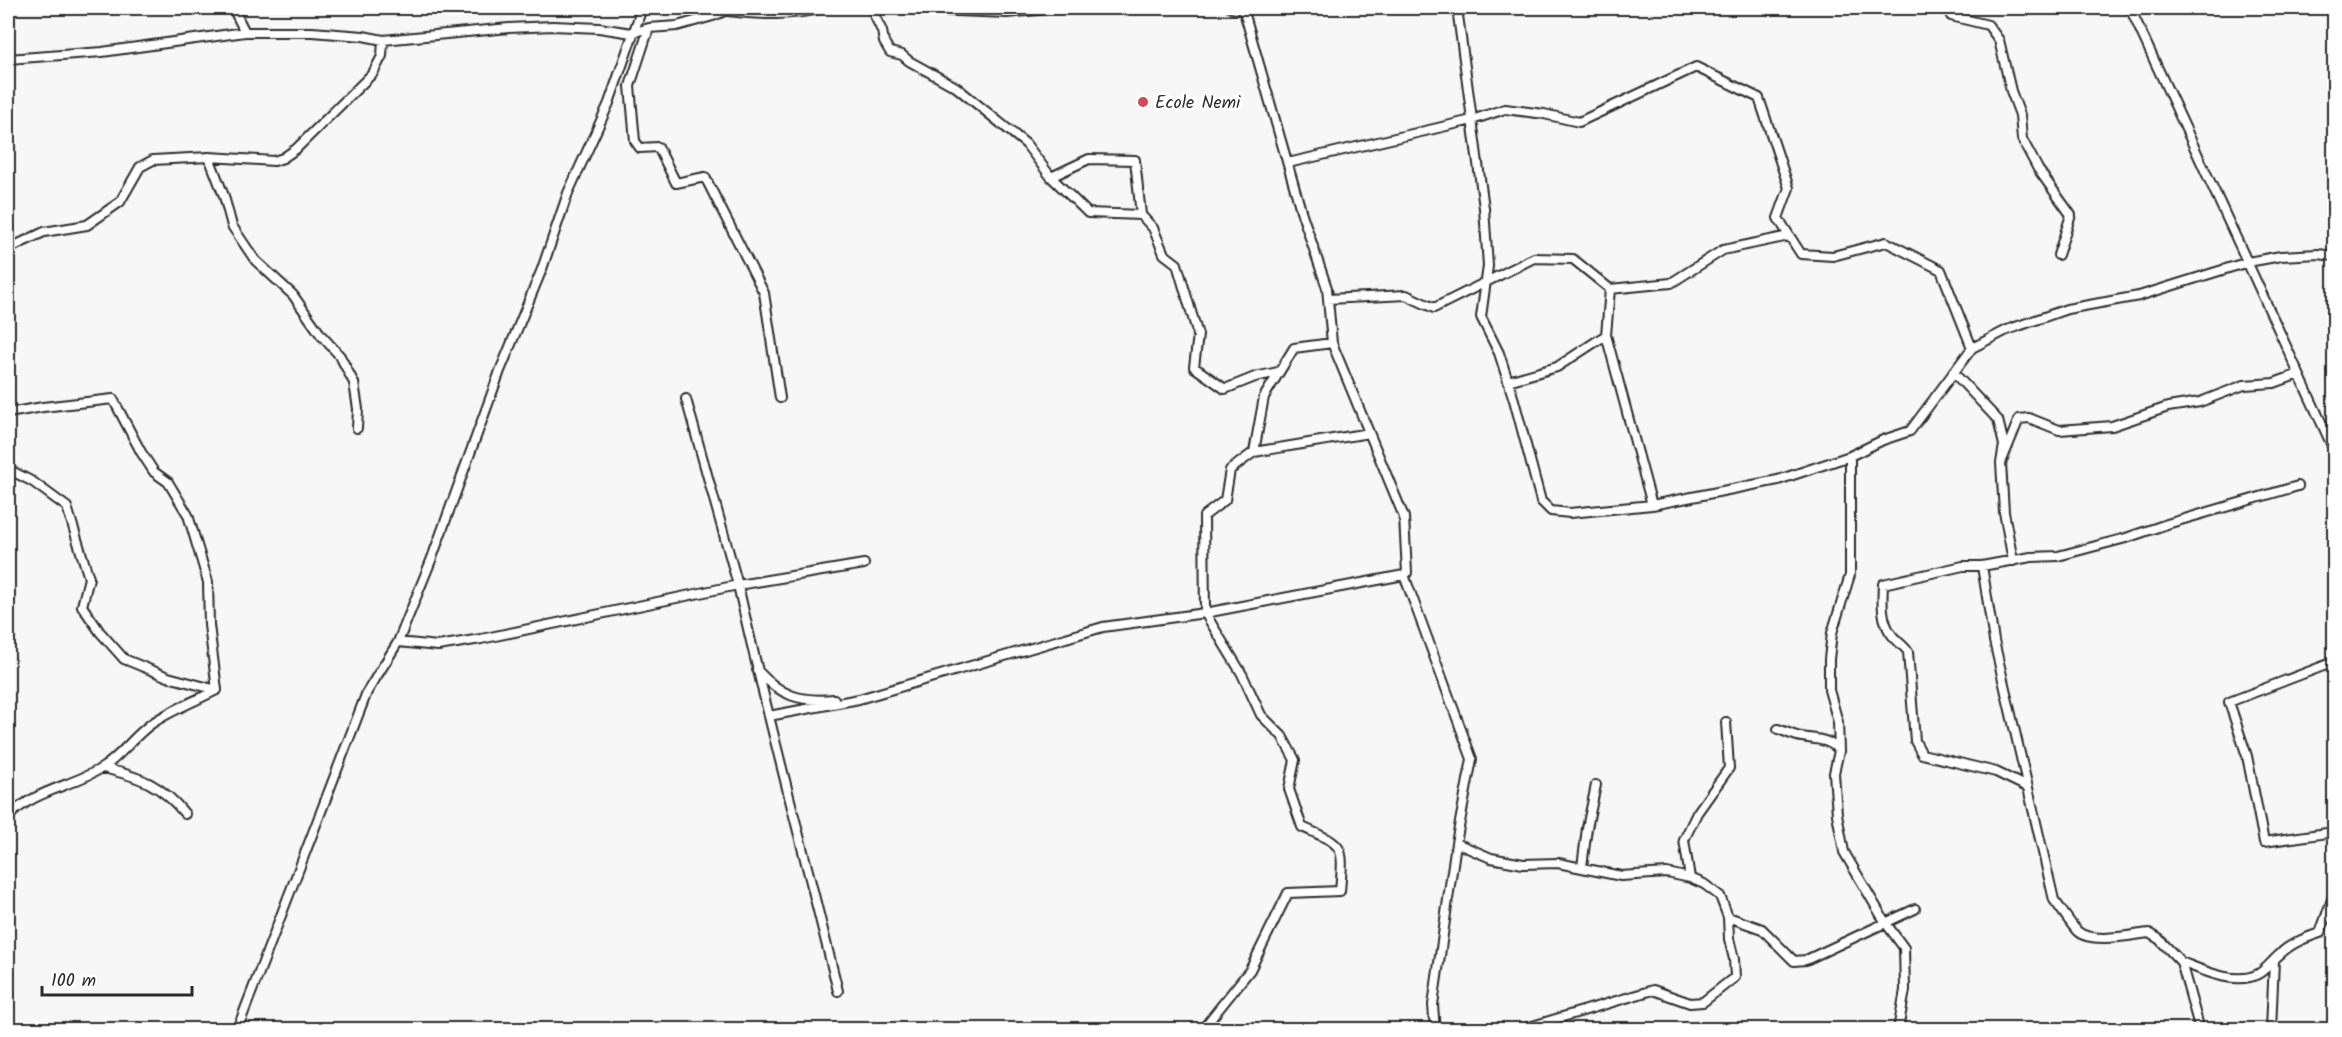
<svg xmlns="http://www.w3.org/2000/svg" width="2342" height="1037" viewBox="0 0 2342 1037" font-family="Kalam,sans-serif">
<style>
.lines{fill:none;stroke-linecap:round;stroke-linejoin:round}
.minor-casing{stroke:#2b2b2b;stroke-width:12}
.minor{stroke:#fff;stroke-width:8}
.poi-dot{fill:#d1495b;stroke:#fff;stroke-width:2}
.labels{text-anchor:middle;stroke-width:6;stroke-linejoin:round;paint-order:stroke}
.poi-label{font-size:18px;fill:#2b2b2b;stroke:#fff;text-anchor:start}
</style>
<rect width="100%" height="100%" fill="#f7f7f7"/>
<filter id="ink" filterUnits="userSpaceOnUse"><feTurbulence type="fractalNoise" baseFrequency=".0167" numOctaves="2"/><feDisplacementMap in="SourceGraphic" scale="12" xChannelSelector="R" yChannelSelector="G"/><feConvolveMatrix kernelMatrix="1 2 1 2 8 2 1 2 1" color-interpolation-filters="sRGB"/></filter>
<g filter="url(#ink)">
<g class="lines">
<g class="minor-casing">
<path id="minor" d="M233,8L245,32
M871,8L882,31L884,42L890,52L902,55L909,61L956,87L1026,144L1051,177L1088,213L1141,215L1135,160L1089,159L1051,177
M879,8L1007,13L1060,8
M1231,8L1244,10
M1243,8L1302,214L1327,288L1332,343L1404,517L1407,573L1404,575L1472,759L1456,843L1433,1005L1435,1030
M1457,8L1484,208L1488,266L1481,317L1499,353L1514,400L1541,501L1551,511L1570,513L1652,505L1778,480L1850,456L1883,440L1910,431L1972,348L2007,330L2067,309L2139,296L2248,262L2281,256L2318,254L2334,256
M1947,8L1951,16L1988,25L1999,40L2011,91L2020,115L2022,139L2038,169L2071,215L2058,255
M2130,8L2334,450
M727,11C763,15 789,16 825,8
M649,28L630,86L635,141L640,148L658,147L676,183L705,177L764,293L780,398
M8,59L102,52L245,32H312L363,36L383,40L509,28L553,26L599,28L632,33L649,28L677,26L713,16L732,8
M209,157L224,196L232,226L255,260L293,295L321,335L340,356L354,383L358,409L357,428
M1288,163L1472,120L1505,109L1544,114L1579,122L1696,67L1759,98L1789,188L1778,218L1801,254L1833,256L1886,242L1941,270L1972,348
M1141,215L1153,228L1164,254L1177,264L1198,335L1194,367L1225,389L1255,377L1278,372
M8,249L44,232L87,225L120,202L140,167L153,160L209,157L274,161L283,158L296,149L373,73L382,56L383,40
M1328,299L1406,295L1434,308L1534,258L1573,259L1610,289L1671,283L1723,250L1789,236
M1606,335L1652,505
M1953,372L1998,420L2004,445L2001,463L2004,512L2013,561
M1508,381L1557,367L1606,335L1610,289
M686,399L738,585L864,564
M8,413L43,407L113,399L141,452L154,472L168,482L188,515L208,582L209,625L217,690
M1254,452L1264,397L1294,348L1332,343
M2001,463L2019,419L2029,418L2059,430L2112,426L2168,407L2200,402L2244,385L2274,383L2299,374
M8,469L33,482L67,507L89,578L82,606L100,632L124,659L168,677L217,690C195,701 171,710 151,724C133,737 120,757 102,768C72,786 33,791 8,817
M1982,566L1994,641L2054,900C2062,910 2069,922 2077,931C2091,944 2131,935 2149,933L2159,939L2181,962L2200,1030
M398,642L438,646L481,639L738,585C768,721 805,855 838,991
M2334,662L2229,702L2247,756L2264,842L2334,832
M757,670C781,696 799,702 834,699
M769,716L859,699L1103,627L1205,613L1204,516L1225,500L1230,470L1254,452L1369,433
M1778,729C1784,731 1790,734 1797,736C1812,740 1829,737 1839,751L1834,773L1837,814L1844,852L1885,922L1904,948L1905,990L1898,1030
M1839,751L1838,722L1829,690V659L1832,633L1850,575V456
M103,768C140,777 161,784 185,814
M2027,787L1996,772L1922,754L1915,741L1908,652C1904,645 1897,642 1892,635C1881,621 1882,602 1883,584L1963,566H1982L2031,557L2058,556L2126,538L2167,524L2298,486
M1456,843L1491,858L1523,864L1558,863L1621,876L1667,873L1690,878L1704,884L1720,896L1728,917L1729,939L1734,959L1735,977L1703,1002L1690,1003L1653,990L1519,1030
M1582,867L1587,828L1596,785
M1690,878L1684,840L1697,813L1729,768L1726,722
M1728,917L1762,929L1794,961L1806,960L1915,909
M2181,962C2202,970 2236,986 2258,974C2266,970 2272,961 2279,955C2291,943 2305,938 2320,933L2334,894
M237,1030L367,692L398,642L432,558L500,371L542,269L568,193L609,103L642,8
M1202,1030L1250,970L1288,893L1340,891C1344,844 1345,846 1302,827L1289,789L1295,760L1282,736L1261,715L1242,674L1205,613L1404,575
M2271,1030L2274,960"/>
</g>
<use href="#minor" class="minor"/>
</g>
</g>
<circle class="poi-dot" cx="1143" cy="102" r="6"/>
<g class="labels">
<g class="poi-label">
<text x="1155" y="108">Ecole Nemi</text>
</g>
</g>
<rect width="2342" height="1037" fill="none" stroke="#fff" stroke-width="30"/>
<rect x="15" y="15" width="2312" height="1007" fill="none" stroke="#2b2b2b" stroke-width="2" filter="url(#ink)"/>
<path d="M42 986v9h150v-9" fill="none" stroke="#2b2b2b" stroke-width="3"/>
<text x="51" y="986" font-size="18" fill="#2b2b2b" stroke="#ffffff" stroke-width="4.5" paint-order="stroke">100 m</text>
</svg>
